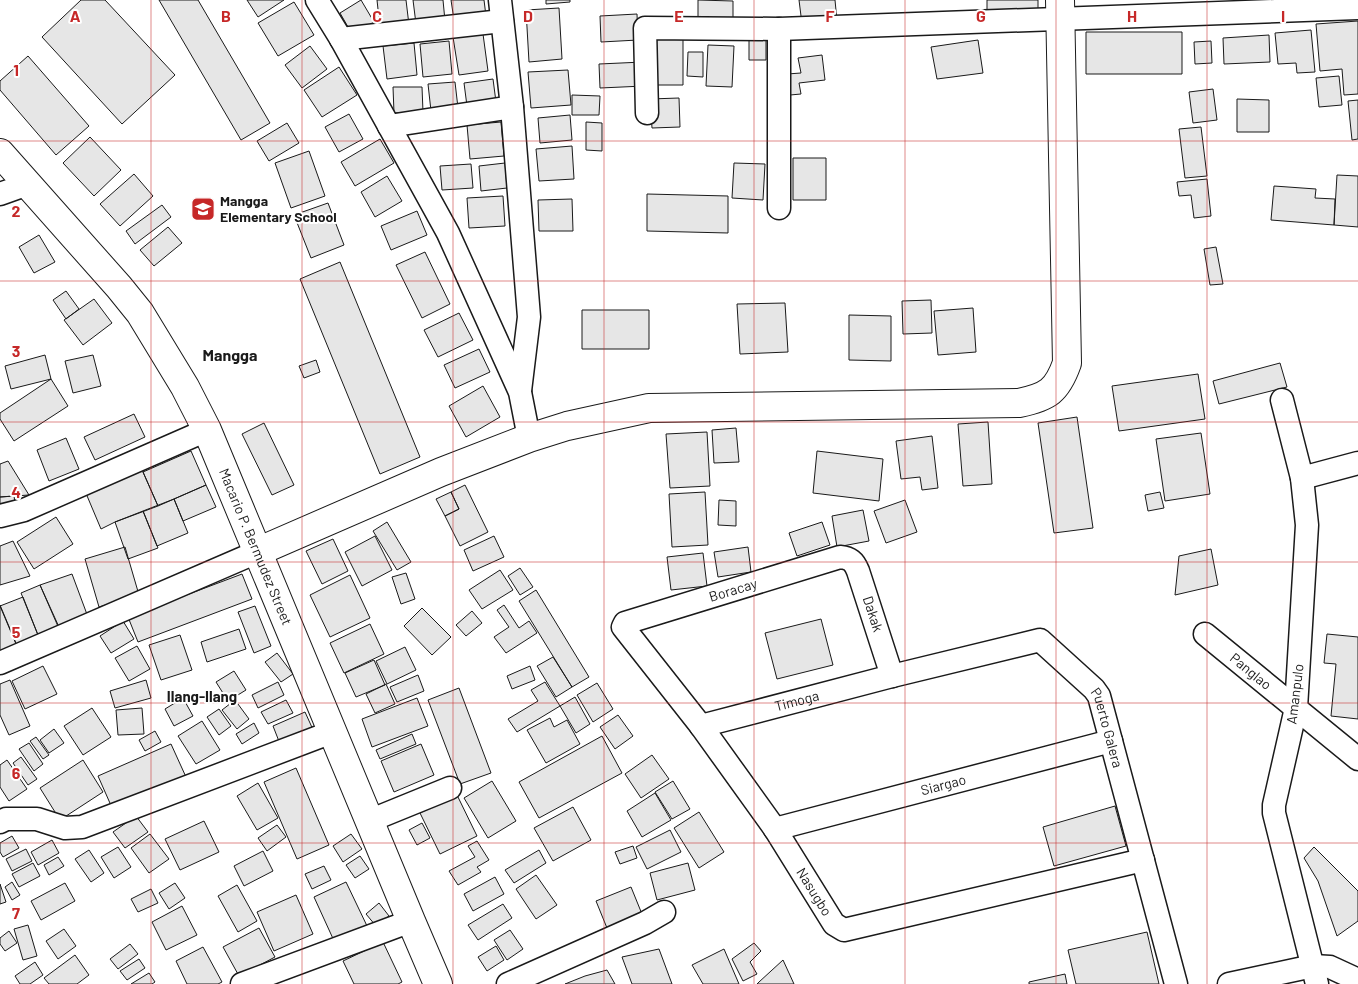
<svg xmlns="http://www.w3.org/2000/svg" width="1358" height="984" viewBox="0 0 1358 984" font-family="Barlow,sans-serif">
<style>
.building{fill:#e6e6e6;stroke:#1a1a1a}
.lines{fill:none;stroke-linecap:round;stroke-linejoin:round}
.street-casing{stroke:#1a1a1a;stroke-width:25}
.secondary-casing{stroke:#1a1a1a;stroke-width:30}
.street{stroke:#fff;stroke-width:22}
.secondary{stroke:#fff;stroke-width:28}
.grid{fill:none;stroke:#c62828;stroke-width:1;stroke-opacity:0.55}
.labels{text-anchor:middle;stroke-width:4;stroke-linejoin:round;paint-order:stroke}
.poi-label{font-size:14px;font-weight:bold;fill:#1a1a1a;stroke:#fff;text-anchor:start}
.street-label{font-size:14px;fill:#1a1a1a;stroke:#fff}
.neighbourhood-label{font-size:15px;font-weight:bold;fill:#1a1a1a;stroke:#fff}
.quarter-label{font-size:16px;font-weight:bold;fill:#1a1a1a;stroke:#fff}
.grid-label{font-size:16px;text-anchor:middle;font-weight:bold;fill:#c62828;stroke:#fff;stroke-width:4;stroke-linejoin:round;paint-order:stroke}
</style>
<rect width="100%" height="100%" fill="#fff"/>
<path class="building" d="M81,0H105L175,75L122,124L42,37Z
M159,0H198L270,123L241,140Z
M247,0H284L258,17Z
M361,0L374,22L352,34L340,13Z
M377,0H406L409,25L380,28Z
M413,0H443L445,21L416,24Z
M451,0H484L486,16L454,20Z
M546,0H570V2L546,4Z
M698,0L733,1V20L698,19Z
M799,0H835L837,21L802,24Z
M987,0H1038V14L987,16Z
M294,2L314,35L278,56L258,23Z
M559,8L562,59L529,62L526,10Z
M637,14L638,40L601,42L600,16Z
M1358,21V94L1344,95L1342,69L1320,71L1316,24Z
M1311,30L1315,72L1297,73L1296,63L1278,64L1275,33Z
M1086,32H1182V74H1086Z
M483,34L488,71L459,75L453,37Z
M1269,35L1270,62L1224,64L1223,38Z
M749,36H766V60H749Z
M650,37L683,38V85H650Z
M978,40L983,73L937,79L931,47Z
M449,41L452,74L423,77L420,44Z
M1211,41L1212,63L1195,64L1194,42Z
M414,43L417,75L387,79L383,46Z
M708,45L734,46L732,87L706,86Z
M310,46L327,69L302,88L285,65Z
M688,52H703V77L687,76Z
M822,55L825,80L799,83L801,94L790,95L787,74L801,73L798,58Z
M28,56L89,126L56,155L0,90V81Z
M643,62L644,86L600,88L599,64Z
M339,67L357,95L322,117L304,90Z
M568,70L571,105L531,108L528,72Z
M1339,76L1342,105L1319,107L1316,78Z
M493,79L496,102L467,106L464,83Z
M455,82L458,108L431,111L428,84Z
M393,87H422L423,112L394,113Z
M1213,89L1217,120L1193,123L1189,92Z
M572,95L600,96L599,115H572Z
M679,98L680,127L652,128L650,99Z
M1237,99L1269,100V132H1237Z
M1358,100V139L1352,140L1348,101Z
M349,114L363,139L339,152L325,127Z
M570,115L572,140L540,143L538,118Z
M501,122L504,156L470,159L467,125Z
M586,122L602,123V151L586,150Z
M287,123L299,143L269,161L257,141Z
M1201,127L1207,176L1185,178L1179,129Z
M90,137L121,170L94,196L63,163Z
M380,139L394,163L355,186L341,162Z
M572,146L574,179L539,181L536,149Z
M309,151L325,196L291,208L275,163Z
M793,158H826V200H793Z
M505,163L507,188L481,191L479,166Z
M734,163L765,164L763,200L732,198Z
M471,164L473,188L442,190L440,166Z
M134,174L153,196L120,226L100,204Z
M1337,175L1358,176V227L1334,225Z
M387,176L402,201L375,217L361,192Z
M1207,179L1211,216L1194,218L1191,195L1179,196L1177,182Z
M1274,186L1316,189L1315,198L1335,199L1334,225L1271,220Z
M647,194L728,196V233L647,231Z
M503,196L505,226L469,228L467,198Z
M572,199L573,231H539L538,200Z
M328,203L344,245L311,258L294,215Z
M162,205L171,217L135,244L126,231Z
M417,211L427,235L391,250L381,226Z
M168,227L182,243L154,266L140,250Z
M39,235L55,262L34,273L19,247Z
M1216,247L1223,284L1210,285L1204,249Z
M425,252L450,304L422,318L396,265Z
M340,262L420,457L380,474L300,279Z
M66,291L79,309L66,319L53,300Z
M94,299L112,323L83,345L64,320Z
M931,300L932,333L903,334L902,301Z
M785,303L788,352L740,354L737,304Z
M973,308L976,352L938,355L934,311Z
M582,310H649V349H582Z
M459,313L473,340L438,357L424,330Z
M849,315L891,316V361L849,360Z
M479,349L490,372L455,388L444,365Z
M45,355L51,379L11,389L5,366Z
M93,355L101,386L73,393L65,361Z
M316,360L320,372L304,378L299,366Z
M1280,363L1287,387L1219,404L1213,381Z
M1198,374L1205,419L1119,431L1112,386Z
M51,379L68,406L14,441L0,419V413Z
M483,386L500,417L466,437L449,406Z
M134,414L145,437L95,460L84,437Z
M1077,417L1093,528L1054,533L1038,423Z
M988,422L992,484L963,486L958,424Z
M264,423L294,485L272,495L242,434Z
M736,428L739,462L714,463L712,430Z
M707,432L710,486L670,488L666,434Z
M1201,433L1210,494L1165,501L1156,439Z
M932,436L938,488L922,490L920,477L901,479L896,441Z
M66,438L79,469L49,481L37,450Z
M191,451L206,485L158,506L143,472Z
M817,451L883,459L879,501L813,493Z
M8,461L29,495L0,497V464Z
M143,467V472L158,506L115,522L101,529L85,491Z
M206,485L216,507L183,521L174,499Z
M465,485L488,532L460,546L445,516L459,509L451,492Z
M451,492L459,509L445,516L436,499Z
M705,492L708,545L672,547L669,494Z
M1160,492L1164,508L1148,511L1145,495Z
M14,496L16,509L0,510V497Z
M174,499L188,533L157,546L143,511Z
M719,500L736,501V526L718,525Z
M905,500L917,532L886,543L874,511Z
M863,510L869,541L837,547L832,516Z
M143,511L158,548L128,559L115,522Z
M56,517L73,544L34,569L17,542Z
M387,522L411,562L397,570L373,531Z
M822,522L830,545L797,556L789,533Z
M375,536L392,570L362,586L345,552Z
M494,536L504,557L473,571L464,550Z
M333,539L348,571L322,584L306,551Z
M13,541L30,576L0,585V546Z
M125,547L139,595L99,607L85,559Z
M748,547L751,572L718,577L714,552Z
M1211,549L1218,585L1175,595L1179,556Z
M703,553L707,586L671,590L667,557Z
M520,568L533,587L520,595L508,576Z
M500,570L513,590L482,609L469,590Z
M406,573L415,599L401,604L392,577Z
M72,574L88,617L59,627L40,585Z
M242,574L252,599L138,642L128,617Z
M350,575L370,618L330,637L310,595Z
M40,585L60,631L38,635L21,593Z
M536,590L589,677L572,687L519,601Z
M23,597L38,635L16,644L0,606Z
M0,605L18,648L0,655Z
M504,605L519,628L529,621L537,633L506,653L494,637L509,627L497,610Z
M255,606L271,646L254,653L238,612Z
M422,608L451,637L432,655L404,626Z
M472,611L482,623L466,636L456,625Z
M821,619L833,665L777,679L765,633Z
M123,621L134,639L111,653L100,636Z
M370,624L384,654L344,673L330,643Z
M239,629L246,649L207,662L201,642Z
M1327,634L1358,637V719L1331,716L1336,664L1324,663Z
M180,635L192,670L161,680L149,645Z
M137,646L150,669L129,681L115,658Z
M405,647L416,670L387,684L376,661Z
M277,653L293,674L281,682L265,662Z
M553,657L572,687L556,697L537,666Z
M374,660L385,685L356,697L345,673Z
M43,666L57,694L25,709L12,681Z
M530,666L535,680L512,689L507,676Z
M234,671L246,690L228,701L216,682Z
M418,675L424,691L397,702L390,687Z
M10,680L30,726L9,735L0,715V684Z
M146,680L151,698L115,708L110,691Z
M278,682L284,695L258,708L252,695Z
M545,682L560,706L517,732L508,719L538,701L531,690Z
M597,683L613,709L593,722L577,695Z
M386,684L395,704L375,713L366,694Z
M459,688L491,773L460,784L428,700Z
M575,697L590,724L576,733L560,706Z
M183,698L193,716L174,726L165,709Z
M417,698L428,726L372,747L362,719Z
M235,700L249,719L237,729L222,710Z
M286,700L293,713L268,724L261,712Z
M92,708L111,737L83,755L64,726Z
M142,708L144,734L118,735L116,710Z
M219,709L231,726L219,735L207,717Z
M305,712L315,734L282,749L273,726Z
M618,715L633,736L615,749L600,727Z
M550,718L554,727L567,720L580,744L546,763L527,730Z
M202,721L220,750L196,764L178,736Z
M254,723L259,733L242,744L236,734Z
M54,729L64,743L49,753L40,740Z
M155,731L161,742L145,751L139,740Z
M412,734L416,744L380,759L376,750Z
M602,736L622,773L539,818L519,782Z
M36,737L49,755L43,759L30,741Z
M29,743L43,764L34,771L19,749Z
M171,744L186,777L113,810L98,776Z
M421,744L434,775L394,792L381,761Z
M652,755L669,779L641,798L625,774Z
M21,757L37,779L28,785L13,763Z
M7,760L27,789L9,801L0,787V765Z
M83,760L103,792L60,820L40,788Z
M296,768L329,845L297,859L264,782Z
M492,781L516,821L488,838L464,798Z
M673,781L690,809L672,819L655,792Z
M258,783L278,818L257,830L237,796Z
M655,793L671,820L642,837L627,811Z
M457,795L477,836L440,854L420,813Z
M1115,806L1126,846L1054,866L1043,827Z
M573,807L591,840L553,861L534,828Z
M699,812L724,852L699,868L674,828Z
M136,816L148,832L125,848L113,832Z
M204,821L219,852L180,870L165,839Z
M422,823L430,838L417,845L409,830Z
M277,825L286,837L267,851L258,838Z
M670,830L681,852L647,869L636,847Z
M150,834L169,859L149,873L131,848Z
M351,834L362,849L343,862L333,846Z
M12,836L19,848L3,857L0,852V843Z
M52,840L59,853L38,865L31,852Z
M477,841L489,860L477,867L481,872L458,885L449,871L475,857L468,846Z
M633,846L637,858L620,864L615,852Z
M118,847L131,867L114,878L101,857Z
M1314,847L1358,891V921L1337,936L1318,881L1304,858Z
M26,849L32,861L12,871L6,859Z
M89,850L104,873L91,882L75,859Z
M539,850L546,863L514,883L505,870Z
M263,851L273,871L244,886L234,866Z
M360,856L369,869L355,878L346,865Z
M58,857L64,866L49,875L44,865Z
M33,863L40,876L19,887L12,874Z
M688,863L695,890L657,900L650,873Z
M324,866L331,880L312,889L305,874Z
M536,875L557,905L536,919L516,889Z
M495,877L504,894L473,911L464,894Z
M12,882L20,895L12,900L5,887Z
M346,882L368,928L335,943L314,897Z
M65,883L75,901L41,920L31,901Z
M175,883L185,898L169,909L159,893Z
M0,884L6,902L0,904Z
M237,885L257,921L238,932L218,896Z
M631,887L644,919L609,933L596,901Z
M151,889L158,903L138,912L131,899Z
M296,895L313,934L274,951L257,912Z
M379,903L389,916L376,926L366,914Z
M503,904L512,918L478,940L468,925Z
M182,906L197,935L166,950L152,922Z
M28,925L37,956L23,960L14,929Z
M259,928L275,957L239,976L223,947Z
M64,929L76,946L58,959L46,941Z
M510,930L523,949L507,960L494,940Z
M9,931L17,943L5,951L0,944V938Z
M1147,932L1159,984H1076L1068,950Z
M383,942L402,982L398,984H354L343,961Z
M754,943L761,951L750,962L757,974L743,981L732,959Z
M130,944L138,954L118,969L110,959Z
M496,946L504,960L487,971L478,957Z
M203,947L222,982L218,984H187L176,961Z
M659,949L672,984H632L622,957Z
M724,949L739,984H703L692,965Z
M75,955L89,975L77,984H49L44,978Z
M139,959L145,968L127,980L120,971Z
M783,960L794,984H757L759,982Z
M35,962L43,975L30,984H20L15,976Z
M607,970L615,984H565L585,976Z
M149,973L155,982L152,984H131Z
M1065,974L1067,984H1029V982Z"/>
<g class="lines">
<g class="street-casing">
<g id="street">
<path d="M317,0L341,39L448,233L520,392L529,438"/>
<path d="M500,0L512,107L529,317L520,391"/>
<path d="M779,29V208"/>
<path d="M341,39L502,21"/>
<path d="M647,113L645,28L779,29L1358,8"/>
<path d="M389,126L512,107"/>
<path d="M0,194L28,184"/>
<path d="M1282,400L1302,478L1307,525L1296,708L1274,805V813L1317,984"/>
<path d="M1302,478L1358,463"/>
<path d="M0,516L24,510L207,430"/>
<path id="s1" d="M1205,634L1358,759"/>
<path d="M0,663L257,552"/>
<path id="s2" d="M892,676L858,571C854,561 850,558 840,557L625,623L623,627L701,726L775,829L834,924L844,930L1143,860"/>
<path id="s3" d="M701,726L892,676L1040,640L1094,689L1099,696L1176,984"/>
<path d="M369,821L450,788"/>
<path d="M0,822L6,819H37L65,828L82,827L332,732"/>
<path id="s4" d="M775,829L1111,741"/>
<path d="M242,984L411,921"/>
<path d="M508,984L645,923L664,912"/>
<path d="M1229,984L1313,966L1330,967L1358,980"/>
</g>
</g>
<g class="secondary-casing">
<g id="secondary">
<path id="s5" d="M0,153L119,287L140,313L185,387L207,430L411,921L438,984"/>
<path d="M257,552L441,472L529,438L567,426L649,408L1019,403C1048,397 1057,391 1067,363L1060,0"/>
</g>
</g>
<use href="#street" class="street"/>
<use href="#secondary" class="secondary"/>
</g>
<path class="grid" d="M151,0V984M302,0V984M453,0V984M604,0V984M754,0V984M905,0V984M1056,0V984M1207,0V984M0,141H1358M0,281H1358M0,422H1358M0,562H1358M0,703H1358M0,843H1358"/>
<defs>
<g id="school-square" transform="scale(1.25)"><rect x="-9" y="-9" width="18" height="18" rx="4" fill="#c62828" stroke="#fff"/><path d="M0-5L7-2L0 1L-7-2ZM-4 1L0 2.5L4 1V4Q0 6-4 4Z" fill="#fff"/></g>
</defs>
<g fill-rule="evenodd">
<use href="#school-square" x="203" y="209"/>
</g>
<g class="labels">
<g class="poi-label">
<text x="220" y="206">Mangga<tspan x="220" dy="16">Elementary School</tspan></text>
</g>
<g class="street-label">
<text dy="5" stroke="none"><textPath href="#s5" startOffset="474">Macario P. Bermudez Street</textPath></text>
<text transform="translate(733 590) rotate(-17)" y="5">Boracay</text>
<text transform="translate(873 614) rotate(72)" y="5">Dakak</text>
<text dy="5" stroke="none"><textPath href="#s1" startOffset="59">Panglao</textPath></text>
<text transform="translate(1295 694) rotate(-83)" y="5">Amanpulo</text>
<text dy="5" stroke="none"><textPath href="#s3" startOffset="99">Timoga</textPath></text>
<text dy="5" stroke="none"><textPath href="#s3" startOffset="464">Puerto Galera</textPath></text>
<text dy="5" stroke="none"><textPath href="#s4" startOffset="174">Siargao</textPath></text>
<text dy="5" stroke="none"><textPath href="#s2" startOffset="691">Nasugbo</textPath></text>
</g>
<g class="neighbourhood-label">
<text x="202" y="702">Ilang-Ilang</text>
</g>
<g class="quarter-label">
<text x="230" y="361">Mangga</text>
</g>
</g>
<g class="grid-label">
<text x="75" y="22">A</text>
<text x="226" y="22">B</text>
<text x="377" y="22">C</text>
<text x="528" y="22">D</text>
<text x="679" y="22">E</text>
<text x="830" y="22">F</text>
<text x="981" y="22">G</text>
<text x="1132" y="22">H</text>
<text x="1283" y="22">I</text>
<text x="16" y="76">1</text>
<text x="16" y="217">2</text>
<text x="16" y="357">3</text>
<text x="16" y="498">4</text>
<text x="16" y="638">5</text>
<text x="16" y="779">6</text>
<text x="16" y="919">7</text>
</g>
</svg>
